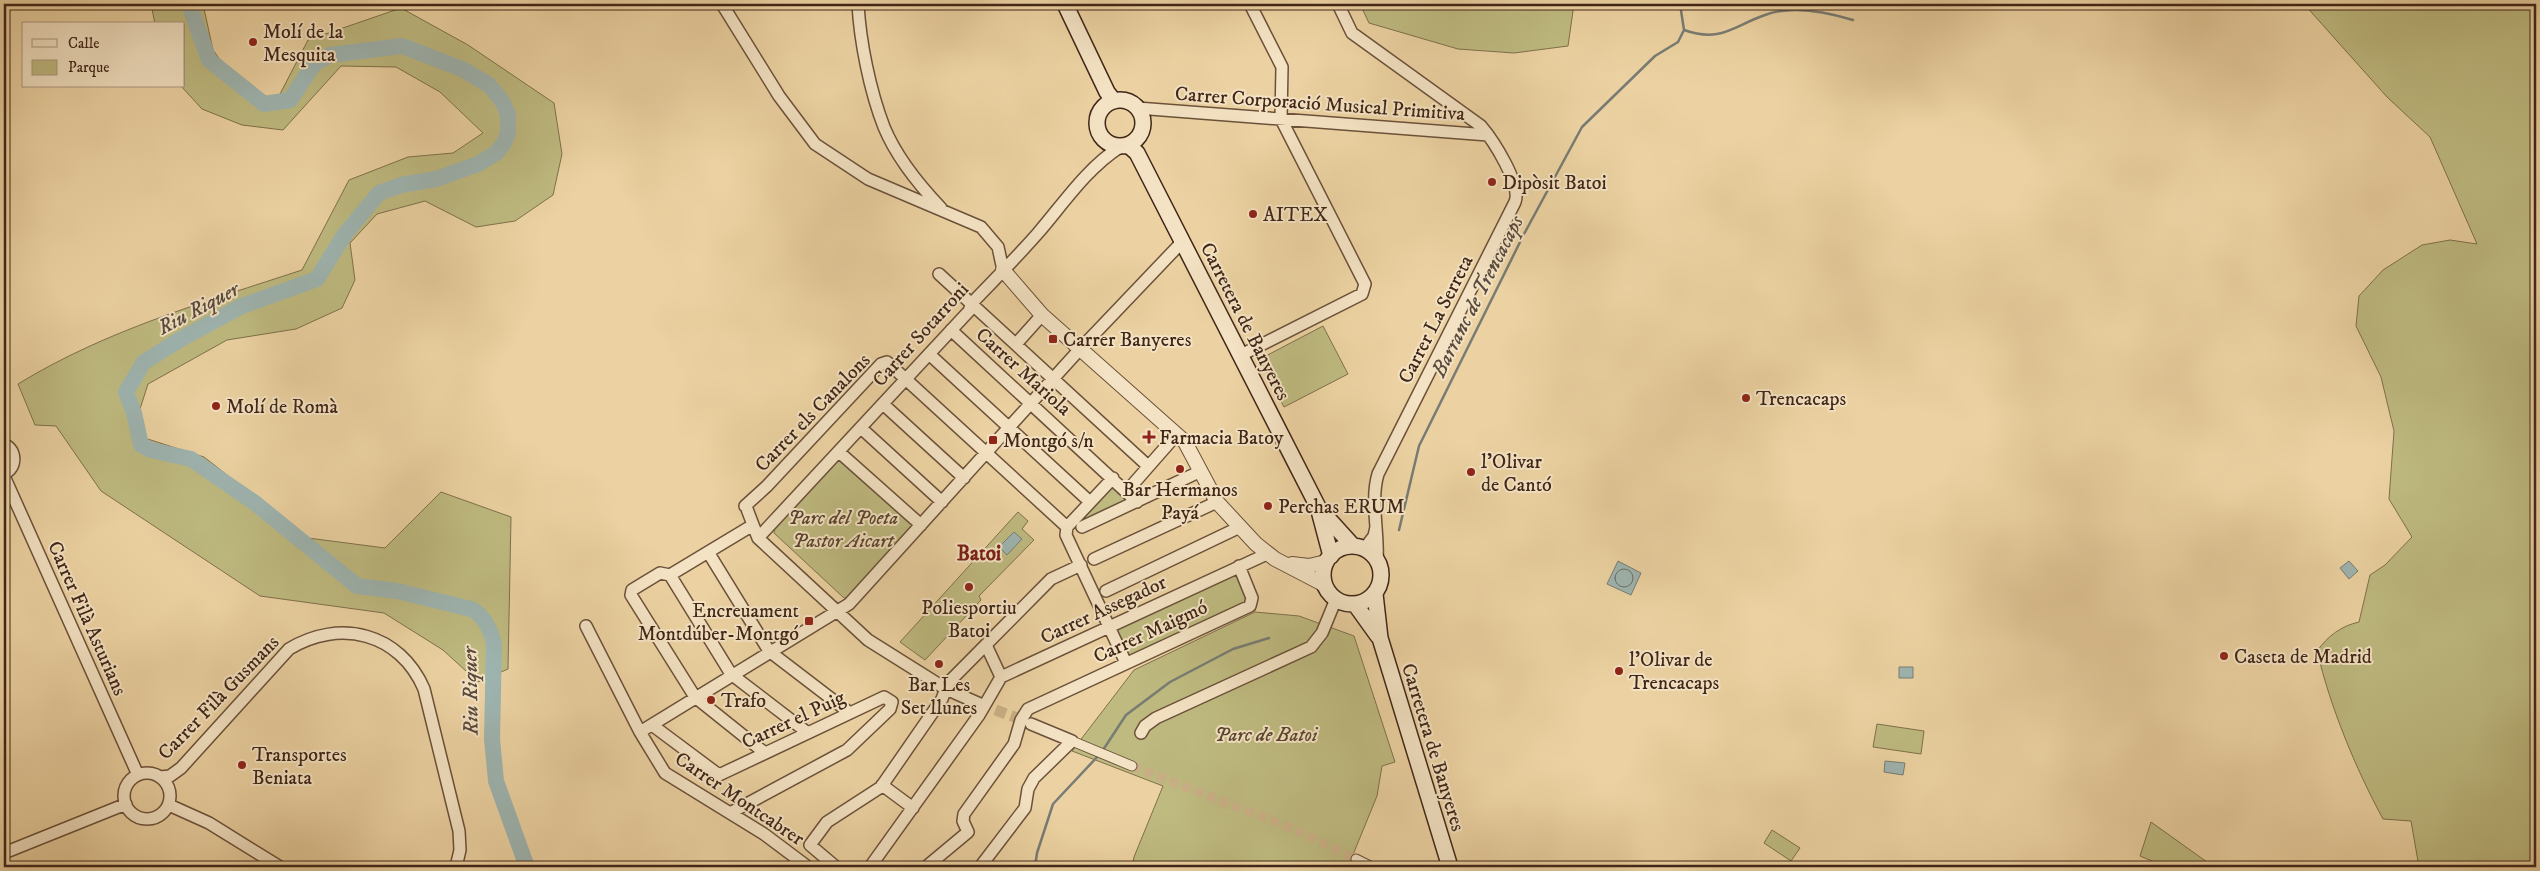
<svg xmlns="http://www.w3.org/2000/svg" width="2540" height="871" viewBox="0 0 2540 871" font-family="'IM FELL DW Pica',serif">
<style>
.green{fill:#beba80;stroke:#7f704c}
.water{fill:#9eb5b1;stroke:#787c74}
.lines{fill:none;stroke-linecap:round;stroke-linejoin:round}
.shore{stroke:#6f6e64;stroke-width:1}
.stream{stroke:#787c74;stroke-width:2.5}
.river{stroke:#9eb5b1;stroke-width:16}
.pedestrian-tunnel{stroke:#cab086;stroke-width:9;stroke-dasharray:9 4.5;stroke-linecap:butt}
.minor-tunnel{stroke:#cab086;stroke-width:11;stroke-dasharray:11 5.5;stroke-linecap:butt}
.pedestrian-casing{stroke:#6b513a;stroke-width:11}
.minor-casing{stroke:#6b513a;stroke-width:14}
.tertiary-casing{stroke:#6b513a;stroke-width:16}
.secondary-casing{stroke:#402618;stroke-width:18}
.pedestrian{stroke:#f3e2c3;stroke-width:9}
.minor{stroke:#f3e2c3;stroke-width:11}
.tertiary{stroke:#f3e2c3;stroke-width:14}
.secondary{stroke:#f3e2c3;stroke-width:15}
.poi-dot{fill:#8f2418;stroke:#f3e2c3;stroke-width:2}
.labels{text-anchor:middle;stroke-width:4;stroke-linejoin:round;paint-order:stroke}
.poi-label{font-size:20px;fill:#402618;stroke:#f3e2c3;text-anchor:start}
.street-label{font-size:20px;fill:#402618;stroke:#f3e2c3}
.park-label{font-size:20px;font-style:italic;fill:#59442d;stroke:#f3e2c3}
.water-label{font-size:21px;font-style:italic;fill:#584a3e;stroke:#f3e2c3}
.neighbourhood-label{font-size:21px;font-weight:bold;fill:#7a1f14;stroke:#f3e2c3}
</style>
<rect width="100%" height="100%" fill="#ecd2a2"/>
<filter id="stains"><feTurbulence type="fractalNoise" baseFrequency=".004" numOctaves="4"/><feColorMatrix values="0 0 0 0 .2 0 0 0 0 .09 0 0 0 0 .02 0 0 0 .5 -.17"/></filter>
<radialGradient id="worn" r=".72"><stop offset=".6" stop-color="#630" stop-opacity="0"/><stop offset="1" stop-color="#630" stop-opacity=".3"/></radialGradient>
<path class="green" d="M151,4H203L213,50L247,97L279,96L308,40L401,8L468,45L554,103L562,154L553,195L515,221L476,227L425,201L377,214L350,243L355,280L342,308L296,329L227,340L148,384L132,434L204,457L308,538L385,548L441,492L511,517L508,669L478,682L443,650L384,613L260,596L101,491L56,426L35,425L18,384C106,330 205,302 302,270L349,180L408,157L453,153L483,133L440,92L396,67L341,66L283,130L242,125L202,109L181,86H184V24H155Z
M1360,4H1574L1568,46L1514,53L1458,49L1369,23Z
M2304,4H2536V867H2419L2411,821L2383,819C2355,767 2331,709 2317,651C2328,636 2341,626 2359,622L2370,575L2385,565L2412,537L2389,499L2394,431L2381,377L2356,326L2359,296L2383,270L2422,245L2450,240L2477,244L2430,137L2387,97Z
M1323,326L1348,374L1284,407L1260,359Z
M838,459H842L913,524V527L849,598H844L774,533L775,527Z
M1111,488H1116L1125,497L1124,502L1086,519L1085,517Z
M1018,512L1028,521L1022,529L1034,540L979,596L981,600L925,660L900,642Z
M1236,572L1248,598L1247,602L1129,657L1118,632L1119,627Z
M1255,612L1299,616L1354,636L1395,762L1382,766L1377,796L1348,867H1132L1134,857L1163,786L1072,751L1134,670Z
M1877,724L1924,731L1921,754L1873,747Z
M2151,822L2214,867H2167L2140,856Z
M1772,830L1800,848L1791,861L1764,843Z"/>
<path class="water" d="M1014,532L1022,539L1007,555L999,547Z
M1618,561L1641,573L1631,595L1607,584Z
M2349,561L2358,571L2349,579L2340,568Z
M1899,667H1913V678H1899Z
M1885,761L1905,763L1903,775L1884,772Z"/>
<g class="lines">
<path class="shore" d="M1615 578a9 9 0 1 1 18 0a9 9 0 1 1-18 0Z"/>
<path class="stream" d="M1684,30C1721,43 1733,26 1765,15C1791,5 1827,12 1853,20
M1399,530L1419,446L1524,234L1582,127L1655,56L1678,42L1684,30L1680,4
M1103,750L1126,715L1170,682L1233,649L1269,638
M1035,867L1037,853L1053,804L1099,755"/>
<path class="river" d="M189,4L209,60L264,104L290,100L312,67L318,61L330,55L402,46L462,69L489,85L502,101L508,114V133L504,143L496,153L478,164L436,179L401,185L379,193L345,234L317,279L242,306L181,339L144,362L126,392L134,413L141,445L151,450L191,459L255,503L357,586L397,591L471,609C484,615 491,631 494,644L492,739L496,781L527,867"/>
<path class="pedestrian-tunnel" d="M1132,766L1291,828L1356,859"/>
<path class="minor-tunnel" d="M980,704L1030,723"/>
<g class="pedestrian-casing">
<path id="pedestrian" d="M1072,741L1132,766
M1356,859L1372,867"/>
</g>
<g class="minor-casing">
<path id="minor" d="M722,4L779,96L815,144L868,179L981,227L998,247L1003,270
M858,4C860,42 870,91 884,127C896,156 920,186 941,208
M1338,4L1352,33L1481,126C1493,140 1522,185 1515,202L1378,474C1370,501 1379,533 1377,561
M1137,108L1488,135
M939,274L1148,466
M951,330L1137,502
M1016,344L1042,315
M929,354L1090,502
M1241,355L1362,294L1365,284L1281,119L1282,67L1250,4
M883,404L964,478
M861,428L942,502
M4,444C17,451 17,467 4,474
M839,452L921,525
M4,476L138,775
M1127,491L1177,434
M745,506L767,486L881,364L887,362L1067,527
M747,509L758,538L868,640L946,689L980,704
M753,525L670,575L660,573L632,590L631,595L695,697L765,753
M1067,527L1066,535L1126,663
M1067,527L1113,478
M1082,527L1201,471
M758,538L969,311L972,303C994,280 1017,257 1038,233C1063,204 1087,168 1120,147
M1364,549L1374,536L1376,527
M708,552L769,651L850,713
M1094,559L1217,502
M670,575L731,674L808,733
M1106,591L1240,527
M586,626L640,732L665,773L764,834L808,867
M986,645L1001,677
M652,725L719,775L884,697L892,702L890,709L847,750L730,813
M640,732L849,604L1080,349L1183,241
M1141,733L1145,726L1156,718L1311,647L1322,633L1336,599
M124 796a23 23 0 1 1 46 0a23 23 0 1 1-46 0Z
M160,777L170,776L181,768L289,649C340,618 400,633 424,689L459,831L460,850L456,867
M882,785L913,808
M169,805L209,823L280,867
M4,853L126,804
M836,867L810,845L827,822L881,787L942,699L948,683L1051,579L1081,565
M870,867L979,715L1001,677L1267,554
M926,867L968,832L963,821L964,814L1014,744L1021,720L1028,709L1250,606L1252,598L1239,566
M980,867L1025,808L1028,789L1034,778L1072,741L1031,724"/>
</g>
<g class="tertiary-casing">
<path id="tertiary" d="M1003,270L1042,315L1185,442L1217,502L1256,544L1275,559L1325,585
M1292,564L1309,566L1326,562"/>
</g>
<g class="secondary-casing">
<path id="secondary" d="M1065,4L1107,92L1114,101
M1097 123a23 23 0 1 1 46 0a23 23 0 1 1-46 0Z
M1128,145L1137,153L1318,507L1331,556
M1324,514L1353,546
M1323 575a29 29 0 1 1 58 0a29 29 0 1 1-58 0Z
M1375,594L1380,638L1450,867
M1355,604L1378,636"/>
</g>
<use href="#pedestrian" class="pedestrian"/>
<use href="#minor" class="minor"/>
<use href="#tertiary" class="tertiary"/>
<use href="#secondary" class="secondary"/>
</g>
<g class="poi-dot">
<circle cx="253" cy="42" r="5"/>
<circle cx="1492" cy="182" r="5"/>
<circle cx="1253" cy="214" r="5"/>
<rect x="1048" y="334" width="10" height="10" rx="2.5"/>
<circle cx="1746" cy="398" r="5"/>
<circle cx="216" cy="406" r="5"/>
<path d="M1146.5 429.5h5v5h5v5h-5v5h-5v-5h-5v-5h5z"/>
<rect x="988" y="435" width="10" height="10" rx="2.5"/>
<circle cx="1180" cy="469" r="5"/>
<circle cx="1471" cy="472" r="5"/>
<circle cx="1268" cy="506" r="5"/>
<circle cx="969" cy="587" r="5"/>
<rect x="804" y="616" width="10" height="10" rx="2.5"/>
<circle cx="2224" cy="656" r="5"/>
<circle cx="939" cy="664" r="5"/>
<circle cx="1619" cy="671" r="5"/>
<circle cx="711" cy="700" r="5"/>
<circle cx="242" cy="765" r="5"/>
</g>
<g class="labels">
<g class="poi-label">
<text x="263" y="38">Molí de la<tspan x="263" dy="23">Mesquita</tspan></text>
<text x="1502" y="189">Dipòsit Batoi</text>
<text x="1263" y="221">AITEX</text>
<text x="1063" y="346">Carrer Banyeres</text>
<text x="1756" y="405">Trencacaps</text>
<text x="226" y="413">Molí de Romà</text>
<text x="1159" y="444">Farmacia Batoy</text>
<text x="1003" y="447">Montgó s/n</text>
<text x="1481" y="468">l'Olivar<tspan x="1481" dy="23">de Cantó</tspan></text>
<text x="1180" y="496" text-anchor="middle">Bar Hermanos<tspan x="1180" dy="23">Payá</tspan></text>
<text x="1278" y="513">Perchas ERUM</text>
<text x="969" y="614" text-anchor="middle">Poliesportiu<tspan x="969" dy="23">Batoi</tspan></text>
<text x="799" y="617" text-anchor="end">Encreuament<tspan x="799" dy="23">Montdúber-Montgó</tspan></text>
<text x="2234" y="663">Caseta de Madrid</text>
<text x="1629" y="666">l'Olivar de<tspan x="1629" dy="23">Trencacaps</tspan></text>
<text x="939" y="691" text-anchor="middle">Bar Les<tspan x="939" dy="23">Set llunes</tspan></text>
<text x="721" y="707">Trafo</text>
<text x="252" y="761">Transportes<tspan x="252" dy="23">Beniata</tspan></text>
</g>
<g class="street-label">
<text transform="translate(1320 103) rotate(4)" y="7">Carrer Corporació Musical Primitiva</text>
<text transform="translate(1435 319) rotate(-63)" y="7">Carrer La Serreta</text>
<text transform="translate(1246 321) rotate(63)" y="7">Carretera de Banyeres</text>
<text transform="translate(920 334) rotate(-48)" y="7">Carrer Sotarroni</text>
<text transform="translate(1024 371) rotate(42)" y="7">Carrer Mariola</text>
<text transform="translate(812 412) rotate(-46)" y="7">Carrer els Canalons</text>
<text transform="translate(1103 609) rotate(-25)" y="7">Carrer Assegador</text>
<text transform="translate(88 618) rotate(66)" y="7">Carrer Filà Asturians</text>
<text transform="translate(1150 631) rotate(-25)" y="7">Carrer Maigmó</text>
<text transform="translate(218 697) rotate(-46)" y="7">Carrer Filà Gusmans</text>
<text transform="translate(793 719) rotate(-25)" y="7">Carrer el Puig</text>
<text transform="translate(1434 747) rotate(73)" y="7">Carretera de Banyeres</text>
<text transform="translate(740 798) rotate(34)" y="7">Carrer Montcabrer</text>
</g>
<g class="park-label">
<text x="843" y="524">Parc del Poeta<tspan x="843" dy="23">Pastor Aicart</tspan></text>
<text x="1266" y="741">Parc de Batoi</text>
</g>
<g class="water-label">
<text transform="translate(1477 296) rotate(-63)" y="7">Barranc de Trencacaps</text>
<text transform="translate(198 308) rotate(-28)" y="7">Riu Riquer</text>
<text transform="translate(470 691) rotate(-91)" y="7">Riu Riquer</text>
</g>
<g class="neighbourhood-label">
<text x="979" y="560">Batoi</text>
</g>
</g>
<rect width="2540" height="871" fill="none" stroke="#ecd2a2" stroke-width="20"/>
<rect x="5" y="5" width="2530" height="861" fill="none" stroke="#402618" stroke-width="2.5"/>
<rect x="10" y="10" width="2520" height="851" fill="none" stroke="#402618"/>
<rect x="22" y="22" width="162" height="65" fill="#f3e2c3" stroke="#ab977f"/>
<rect x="32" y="39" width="25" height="8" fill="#f3e2c3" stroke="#ab977f"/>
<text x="68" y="48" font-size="15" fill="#402618">Calle</text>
<rect x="32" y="60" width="25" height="15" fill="#beba80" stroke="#ab977f"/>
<text x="68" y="72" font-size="15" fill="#402618">Parque</text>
<rect width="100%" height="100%" filter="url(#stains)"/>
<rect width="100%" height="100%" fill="url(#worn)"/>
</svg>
